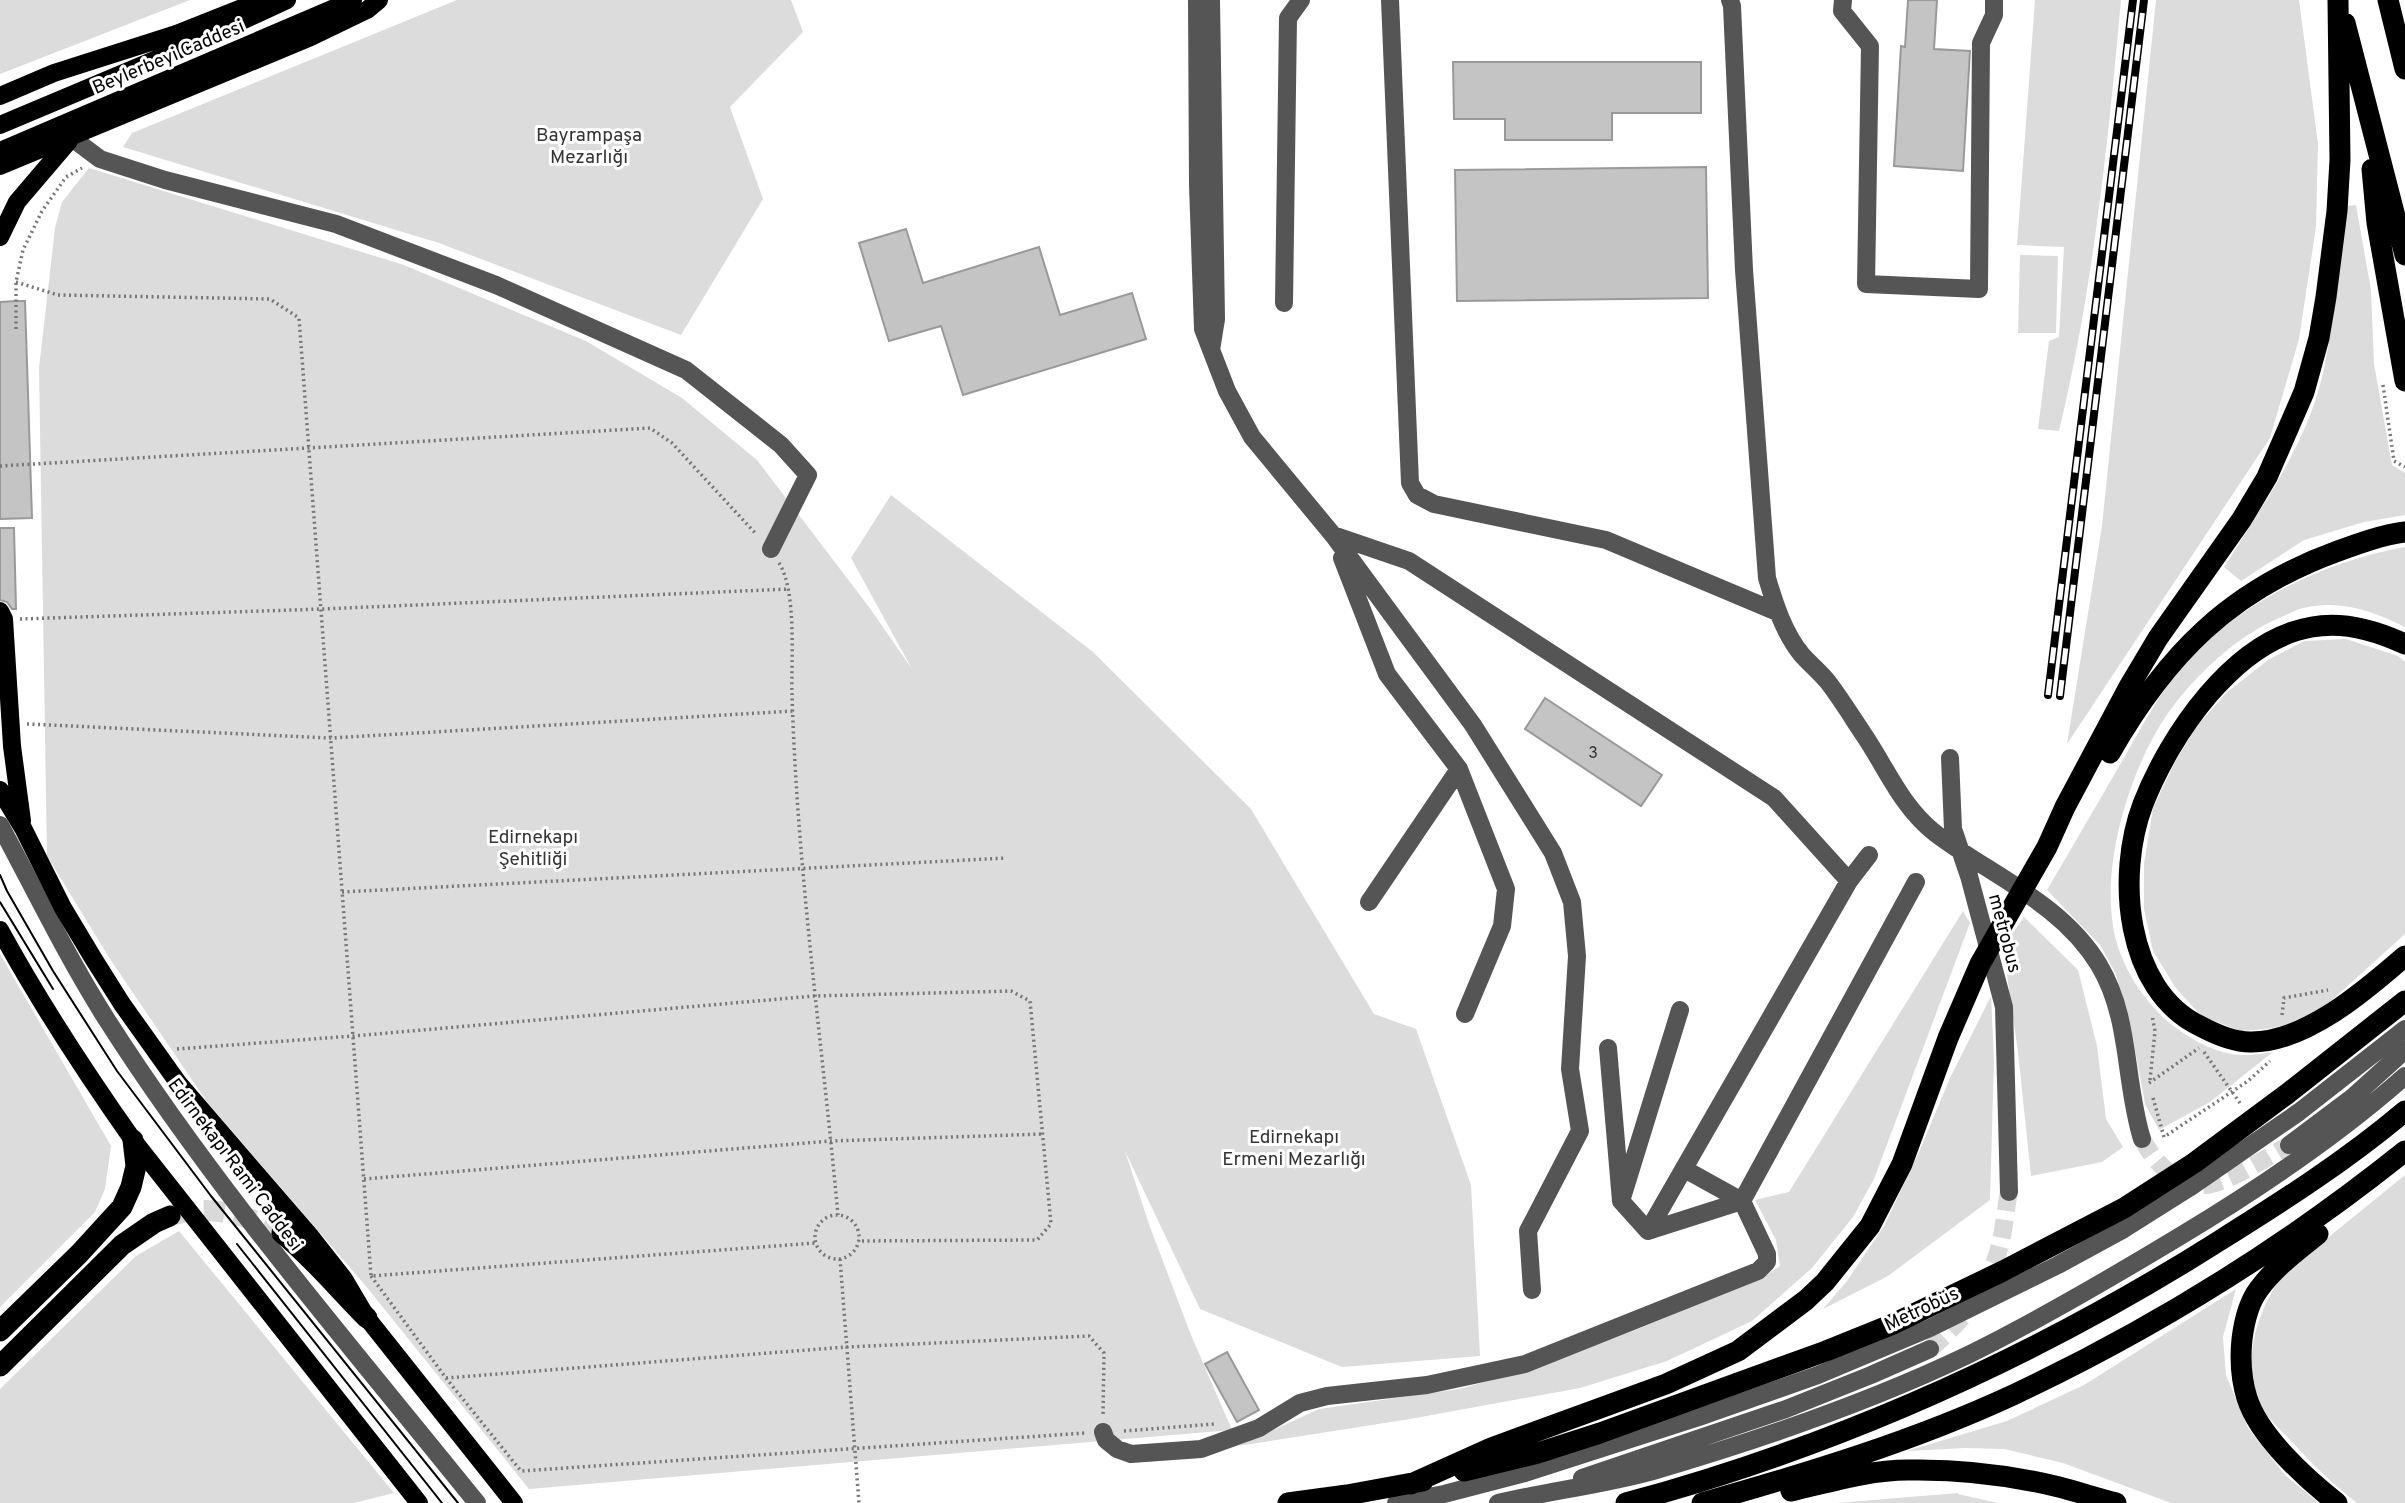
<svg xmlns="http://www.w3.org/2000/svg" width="2405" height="1503" viewBox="0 0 2405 1503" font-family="Overpass,sans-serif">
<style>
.green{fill:#dcdcdc}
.building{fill:#c4c4c4;stroke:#999;stroke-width:2}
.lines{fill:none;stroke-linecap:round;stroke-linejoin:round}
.minor-tunnel{stroke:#d9d9d9;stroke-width:18;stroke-dasharray:18 9;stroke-linecap:butt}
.highway-tunnel{stroke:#d9d9d9;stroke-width:21;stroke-dasharray:21 10;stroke-linecap:butt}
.path{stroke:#777;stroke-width:3.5;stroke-dasharray:2 3.5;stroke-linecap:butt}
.minor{stroke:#555;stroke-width:18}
.major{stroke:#000;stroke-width:18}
.highway{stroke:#000;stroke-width:21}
.tram{stroke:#000;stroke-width:2}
.rail-casing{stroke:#000;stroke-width:8}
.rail{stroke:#fff;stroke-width:5;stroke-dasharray:16;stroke-linecap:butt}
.labels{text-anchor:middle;stroke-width:6;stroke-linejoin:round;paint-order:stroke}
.number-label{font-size:16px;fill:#313131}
.street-label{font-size:19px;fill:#000;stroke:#fff}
.park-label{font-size:19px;fill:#333;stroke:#fff}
</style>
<rect width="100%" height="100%" fill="#fff"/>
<path class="green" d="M0,0H190L0,74Z
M457,0H791L803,32L730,107L763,199L681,335L439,243L123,147L132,133Z
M2035,0H2121C2108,144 2093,290 2059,431L2038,429L2049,341L2059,337L2064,247L2017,245Z
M2156,0H2299L2318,144L2316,227L2299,339L2270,438L2067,744L2102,526Z
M89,168L404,265L586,341L682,398L757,460L869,607L912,669L851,558L891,495L1093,652L1251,809L1374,1014L1416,1029L1471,1185L1480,1356L1342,1367L1200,1309L1125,1151L1150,1227L1191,1335L1232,1430L529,1489L365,1285L207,1102L110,959L47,856L39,368L55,228L62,202Z
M2356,205L2371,290L2374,364L2392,465L2405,473V515L2364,522L2304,540L2241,581L2224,567C2260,510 2307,443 2322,377C2335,321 2339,263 2346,206Z
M2020,255L2058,256L2056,333H2018Z
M2405,547V627C2374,611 2339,599 2303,608C2295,610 2287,615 2279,618C2239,635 2200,671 2174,705C2129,763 2092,885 2121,955C2131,981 2146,1001 2166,1020C2187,1038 2218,1056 2246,1055C2255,1055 2264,1053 2273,1052L2210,1102L2159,1130L2145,1104L2129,1017L2115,972L2100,945L2047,890C2073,846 2099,801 2125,756C2146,720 2166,680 2197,650C2252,597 2330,560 2405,547Z
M2346,639L2398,656L2405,662V934L2320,1011L2295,1023L2267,1029L2241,1031L2201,1016L2175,987L2153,951L2144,909V864L2153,808L2175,762L2197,726L2226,693L2268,660L2304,641Z
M1963,911L1970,923L1874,1179L1853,1217L1812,1268L1752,1321L1667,1361L1580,1388L1410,1419L1238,1446L1319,1409L1459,1389L1532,1369L1635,1330L1758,1280L1780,1266L1776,1240L1755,1200L1789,1192Z
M2024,917L2078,970L2097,1046L2106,1119L2123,1147L2102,1162L2031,1176L2018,1052L2003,947Z
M0,954L111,1146L105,1189L95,1212L0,1307Z
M1991,996L1994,1061L1990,1200L1888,1276L1823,1309L1847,1281L1884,1226L1919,1152L1950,1078Z
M2405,1175V1503H2357C2335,1486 2313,1465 2294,1444C2285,1434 2272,1423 2265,1412C2239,1366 2255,1316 2282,1275Z
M179,1231L394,1493L354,1503H0V1389L136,1256Z
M2236,1289L2223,1337L2226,1375L2248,1428L2285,1475L2319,1503H2171L2063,1463L2004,1449L1965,1448L1907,1451L2007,1421L2084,1385Z
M1958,1494L1998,1503H1837L1958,1493Z"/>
<path class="building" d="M1908,0H1937L1934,49L1970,51L1963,171L1894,166L1901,46L1905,47Z
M1453,62H1701V113H1612V140H1505V119H1454Z
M1706,167L1708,298L1457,301L1455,170Z
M906,229L923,283L1039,247L1060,315L1132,293L1146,339L963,395L941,326L889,341L859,243Z
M16,301H25L32,518L0,519V302Z
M0,528H14L16,609H12L7,602L0,600Z
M1545,698L1662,775L1641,806L1525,729Z
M1227,1352L1259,1410L1237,1422L1205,1364Z"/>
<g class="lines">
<path class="minor-tunnel" d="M2142,1139C2155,1163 2175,1185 2204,1185C2223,1186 2271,1155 2289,1145
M1930,1349C1961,1322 1987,1292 1998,1252C2004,1233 2005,1211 2009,1192"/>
<path class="highway-tunnel" d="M173,1215C212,1204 247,1215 282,1233"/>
<path class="path" d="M16,282L58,295L270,299L299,318L371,1276L815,1243
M16,329V282L23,250L42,211L66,177L82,168
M2383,385L2394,461L2405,467
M0,466L650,428L672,443L757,535
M779,563C797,591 791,660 792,694C797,868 822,1041 838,1215
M20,619L322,609L789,589
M27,724L331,738L793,711
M342,892L1006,858
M2282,1015L2284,998L2328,990
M177,1049L353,1036L814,996L1011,991L1030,1001L1051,1224L1037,1240L858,1241
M2204,1052L2242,1106
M2150,1080L2155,1031L2152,1015
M2149,1083L2199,1048
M2153,1098L2164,1137L2248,1081L2270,1061
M364,1179L831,1141L1043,1134
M815 1237a22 22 0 1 1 44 0a22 22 0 1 1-44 0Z
M840,1259L859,1503
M371,1276L446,1378L521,1471L1085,1433
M446,1378L846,1347L1089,1336L1104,1353L1103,1415
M1124,1431L1214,1424"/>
<path class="minor" d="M1197,0L1198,185L1203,329L1227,391L1252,437L1333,535L1473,725L1553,853L1572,902L1577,956L1570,1069L1580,1131L1528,1231L1532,1290
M1211,0L1216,319L1211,350
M1390,0L1410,483L1417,495L1434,504L1606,540L1777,612
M1730,0L1732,6L1744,270L1767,578C1775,605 1784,633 1802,655C1810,664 1820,672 1828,682C1841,699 1852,717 1864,735C1887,769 1901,806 1935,833C1990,875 2062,903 2099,965C2131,1018 2124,1081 2142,1139
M1843,0L1842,11L1870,46L1866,284L1979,289L1981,43L1994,15V0
M72,138L100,159L165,180L336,224L496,285L686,370L781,445L808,475L771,549
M1284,303L1288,18L1301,0
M1333,535L1409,561L1774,798L1849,881
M1342,558L1387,674L1459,769L1506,889L1502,926L1465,1014
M1950,758L1953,829L1969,876L2004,1007L2009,1192
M0,825C35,890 67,957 107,1020C216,1191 350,1345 477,1503
M1369,902L1459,769
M1608,1048L1621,1201L1648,1231
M2289,1145L2353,1097L2405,1050
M1621,1201L1680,1010
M1648,1231L1742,1201L1916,882
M1648,1231L1849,881L1869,855
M1103,1432L1106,1440L1117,1449L1131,1454L1201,1449L1259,1428L1300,1403L1327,1396L1427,1385L1525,1364L1758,1271L1767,1262V1254L1742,1201L1688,1171L1685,1167
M1582,1478L1786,1409L1871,1375L1930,1349
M1396,1503L1444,1494L1525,1473L1699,1417L1818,1375L1930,1328L2058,1265L2124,1229L2189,1188L2299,1112L2405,1029
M1498,1503C1549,1491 1602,1485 1653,1471C1759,1440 1870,1402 1970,1354C2041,1319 2109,1279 2177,1238C2257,1190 2335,1138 2405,1076"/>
<path class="major" d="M0,96L54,73L176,34L257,2L269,1
M0,125L190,45L287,0
M0,151L353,0
M0,166L311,37L367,10L379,0
M0,237L17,202L69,141
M0,611L4,619L12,746L22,821
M0,790L23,828L63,908L93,958L122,1004L179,1084L311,1237L344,1279L367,1318L514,1503
M0,930C40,1003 85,1072 133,1140L419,1503"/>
<path class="highway" d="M2388,0L2405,69
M2345,23L2405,255
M2372,169L2377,223L2405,381
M2405,644C2377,631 2343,621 2312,627C2234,640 2170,735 2143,804C2116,875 2125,990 2200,1026C2215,1034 2233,1042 2250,1042C2305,1043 2366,990 2405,956
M2110,753C2166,655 2230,590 2338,551C2360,543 2382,535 2405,532
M282,1233C312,1257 339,1290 367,1318
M2318,1234C2297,1251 2275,1267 2259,1289C2249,1302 2244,1323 2242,1339C2240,1359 2241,1379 2247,1398C2259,1436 2306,1479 2337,1503
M0,1331L79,1254L122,1207L131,1187L136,1166L133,1140
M0,1366L122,1245L154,1223L170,1216
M1464,1471L1538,1453L1600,1433L1826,1351L1893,1324L2003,1271L2124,1208L2194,1163L2287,1094L2405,1001
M1411,1484L1491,1448L1666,1384L1738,1351L1806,1300L1825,1282L1870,1226L1902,1164L1948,1038L1980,964L2047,847L2065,807L2130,685L2158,638L2242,519L2267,477L2304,392L2319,338L2326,297L2337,211L2340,160L2338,0
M1791,1491C1830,1482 1869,1470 1908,1470C1959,1469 2010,1475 2059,1487C2078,1492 2097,1498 2116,1503
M1288,1503L1347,1495L1423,1481
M1626,1503C1837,1446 2034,1358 2219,1241C2283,1201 2347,1160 2405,1111
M1702,1503C1808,1473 1914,1441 2013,1395C2153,1329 2284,1248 2405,1151"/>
<path class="tram" d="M0,875L7,891L53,971L117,1071L211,1196L458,1503
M0,902L53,989
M237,1244L442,1503"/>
<g class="rail-casing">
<path id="rail" d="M2048,695L2133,0
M2060,696L2144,0"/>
</g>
<use href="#rail" class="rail"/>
</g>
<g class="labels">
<g class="number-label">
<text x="1593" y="758">3</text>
</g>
<g class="street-label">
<text transform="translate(168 56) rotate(-23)" y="7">Beylerbeyi Caddesi</text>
<text transform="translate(2006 933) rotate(75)" y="7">metrobus</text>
<text transform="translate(236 1164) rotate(53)" y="7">Edirnekapı Rami Caddesi</text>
<text transform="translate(1921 1308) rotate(-25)" y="7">Metrobüs</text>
</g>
<g class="park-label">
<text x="589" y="141">Bayrampaşa<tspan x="589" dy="22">Mezarlığı</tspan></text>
<text x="533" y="843">Edirnekapı<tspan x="533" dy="22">Şehitliği</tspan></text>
<text x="1294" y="1143">Edirnekapı<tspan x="1294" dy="22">Ermeni Mezarlığı</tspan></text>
</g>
</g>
</svg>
